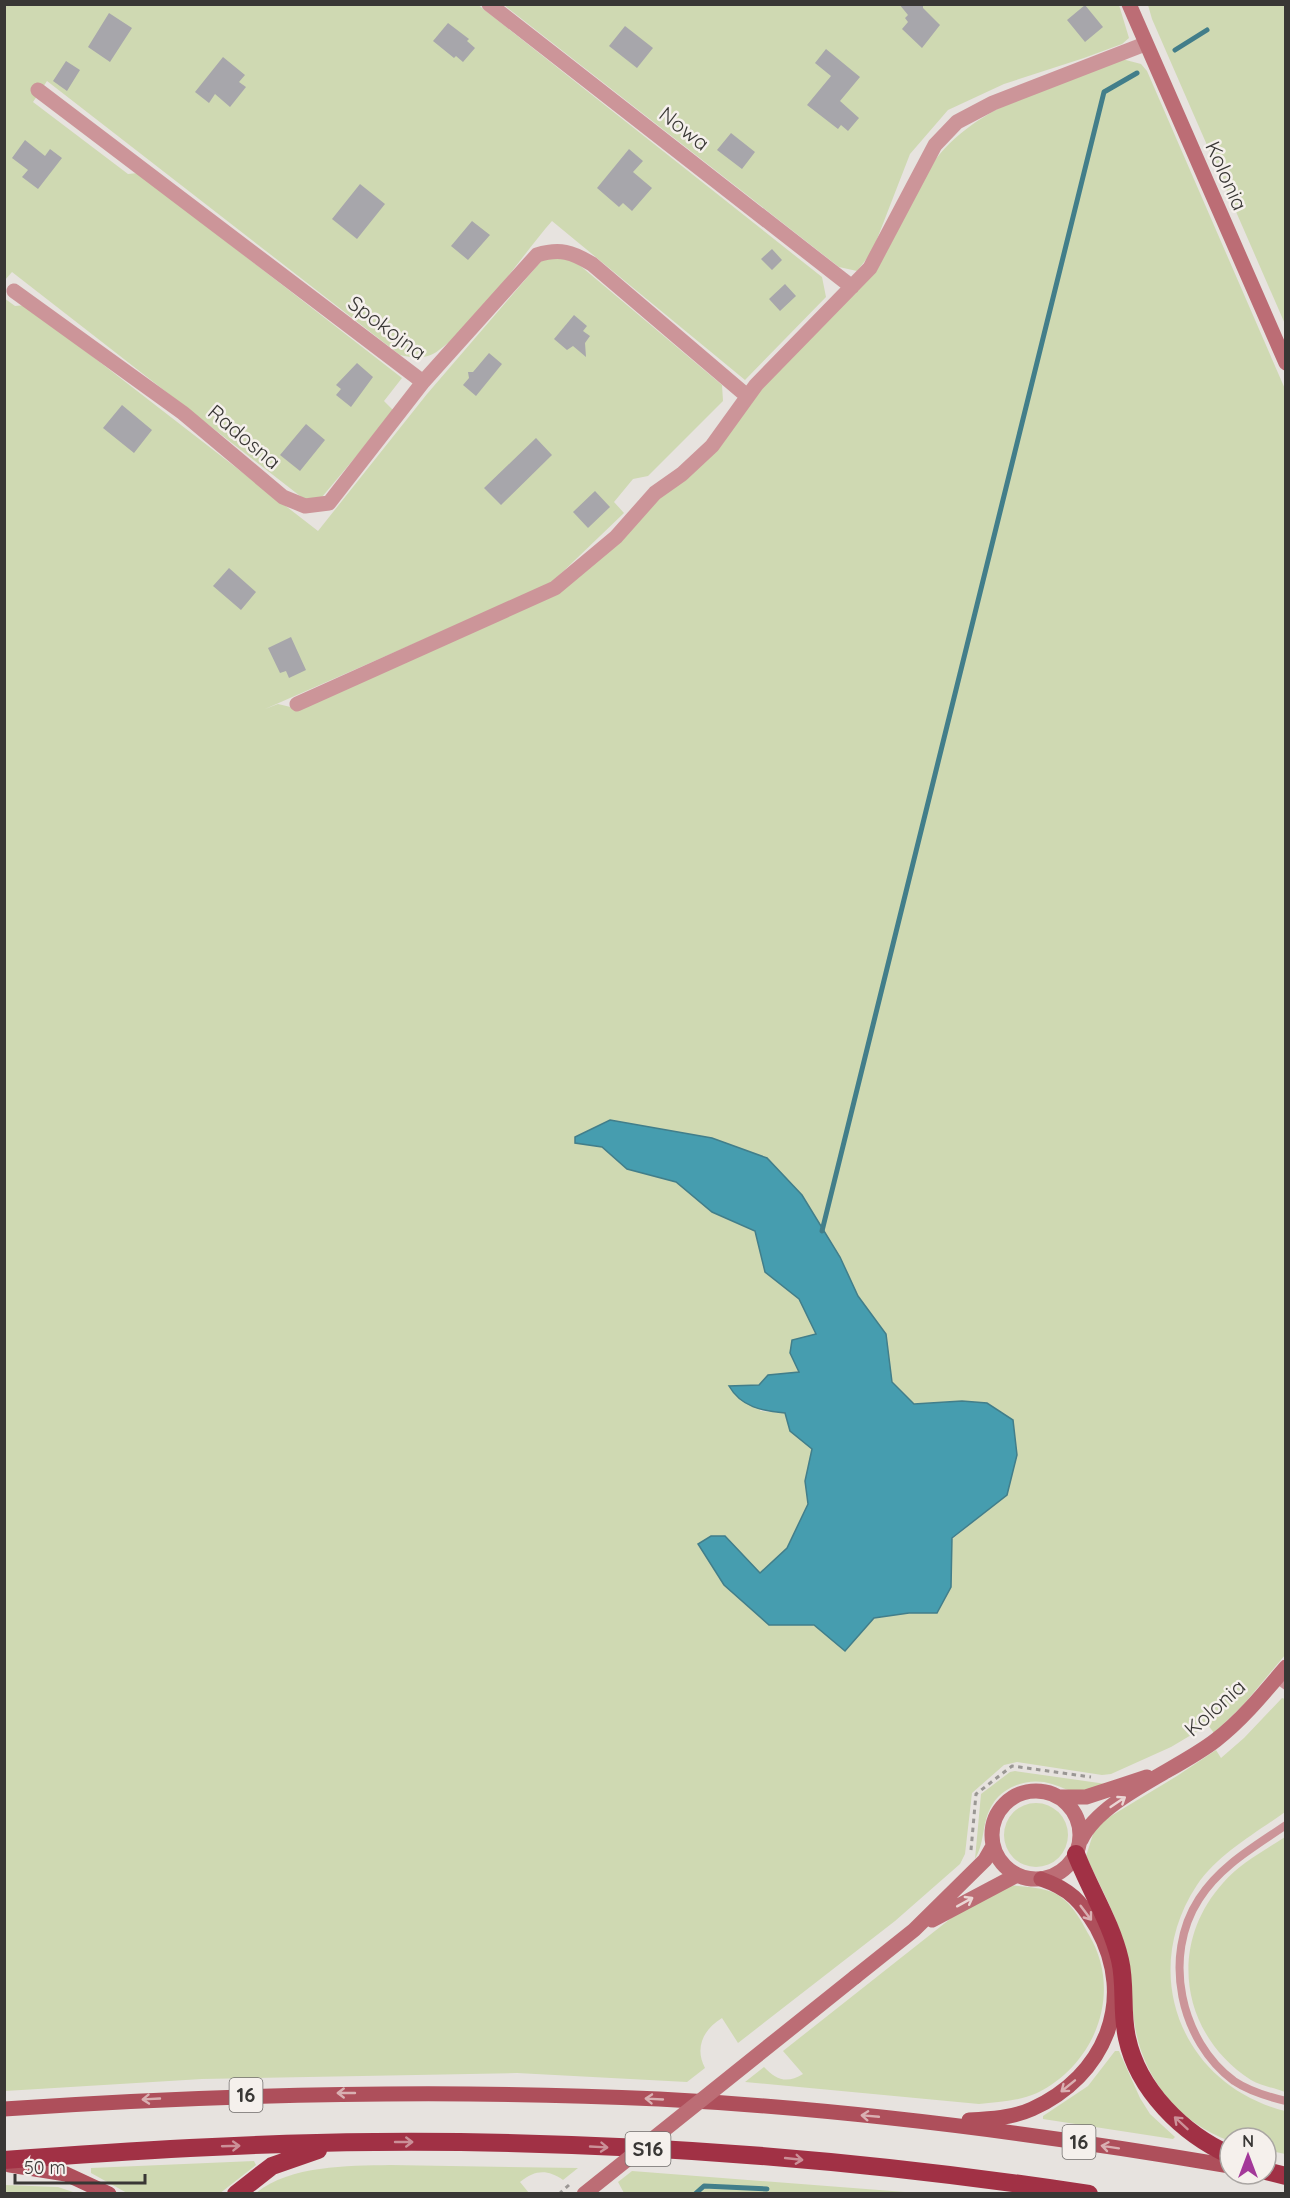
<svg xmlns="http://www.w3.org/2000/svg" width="1290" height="2198" viewBox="0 0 1290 2198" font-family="Quicksand,sans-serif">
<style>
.green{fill:#cfd9b2;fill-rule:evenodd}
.water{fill:#469daf;stroke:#427e8a;stroke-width:1.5}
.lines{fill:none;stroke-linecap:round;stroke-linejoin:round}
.stream{stroke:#427e8a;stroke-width:5}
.building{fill:#a7a6ab}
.path{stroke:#9a9794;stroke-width:3;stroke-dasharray:4.5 4.5;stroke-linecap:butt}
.lane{stroke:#cc9599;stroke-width:8}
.street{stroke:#cc9599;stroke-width:15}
.secondary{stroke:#bc6d75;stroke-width:15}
.primary{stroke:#ae4f5b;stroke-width:15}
.highway{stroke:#a13145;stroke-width:18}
.path-bridge{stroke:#9a9794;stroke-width:3;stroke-dasharray:4.5 4.5;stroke-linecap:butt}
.secondary-bridge{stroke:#bc6d75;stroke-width:15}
.oneway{stroke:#ead6d4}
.oneway2{stroke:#d9b0b2}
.oneway3{stroke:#cb9098}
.labels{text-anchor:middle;stroke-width:5;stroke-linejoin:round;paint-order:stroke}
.shield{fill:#f5f0ec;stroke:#716e6c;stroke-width:1.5}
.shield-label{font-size:20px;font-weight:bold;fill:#393735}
.street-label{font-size:21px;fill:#393735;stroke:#f5f0ec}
</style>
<rect width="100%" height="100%" fill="#e7e3df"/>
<path class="green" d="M477,4L822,277L826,297L745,380L552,221C518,260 479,321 439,350C427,360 413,358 400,355L47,81L33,102L128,174L138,173L402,378L384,401L394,411L322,497L304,499L12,272L5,280V5Z
M504,5H1119L1129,38L1122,44L1084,58L1004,84L948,110L910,154L872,252L857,271L839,267Z
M1148,5H1285V324L1152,19Z
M1122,59L1141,64L1147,71L1285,389V1655L1244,1704L1214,1733L1208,1725L1171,1747L1111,1774L1102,1775L1017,1762L1004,1765L972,1793L965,1854L960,1864L895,1921L738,2043L722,2018C704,2029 694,2047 705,2068L687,2082L517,2073L202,2079L5,2091L4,298L15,306L26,305L318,531L427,394L543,259L571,258L722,385L723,401L648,476L633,479L614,502L624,513L550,584L265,709L278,704L299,709L577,577L873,273C895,242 908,205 927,172C967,106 1055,85 1122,59ZM610,1120L712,1138L822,1231L840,1257L858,1296L886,1334L892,1382L914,1404L962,1401L987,1403L1007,1495L952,1539L951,1587L937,1613H909L874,1618L845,1650L814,1625H769L725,1536L760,1574L787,1548L808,1503L805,1481L812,1449L790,1431L785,1413L760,1411L768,1375L799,1372L790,1353L816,1334L799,1299L765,1272L755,1231L712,1212L676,1182L627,1169L602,1147L575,1137Z
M1282,1698L1285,1699V1812C1256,1833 1218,1854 1197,1885C1138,1974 1182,2085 1285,2111V2154L1266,2150V2138H1230V2141C1179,2123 1144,2079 1135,2027C1131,2004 1132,1981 1128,1958C1120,1922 1102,1890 1086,1856L1095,1828L1106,1819L1177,1776L1216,1750L1221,1758L1244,1738Z
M1015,1771L1106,1784C1095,1789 1086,1792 1074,1791C1067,1791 1060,1786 1052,1784C1031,1777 1006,1785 994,1802C981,1820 986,1841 975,1859L981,1794L1010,1772Z
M1004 1835a32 32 0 1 1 64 0a32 32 0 1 1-64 0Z
M1285,1837V2092C1275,2088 1261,2086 1251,2080C1181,2035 1167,1945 1223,1883C1239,1864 1264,1851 1285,1837Z
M1010,1885C1023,1887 1042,1887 1054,1893C1070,1900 1081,1920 1089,1935C1123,1992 1096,2064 1037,2093C1019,2101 998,2102 979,2104L745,2082L764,2067C776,2080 787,2084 803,2074L783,2051L964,1908Z
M1115,2051H1119L1140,2098L1150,2114L1175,2137L1173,2139L1043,2119V2116L1088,2086Z
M254,2161L256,2165L219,2194L127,2193L91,2173V2168Z
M390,2165L578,2168L563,2180C547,2169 535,2170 520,2182L529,2193H256C291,2165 347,2166 390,2165Z
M632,2171L918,2193H624L618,2182Z
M5,2185L58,2187L76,2193H5Z"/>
<path class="water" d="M610,1120L712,1138L767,1158L802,1195L840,1257L858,1296L886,1334L892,1382L914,1404L962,1401L987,1403L1013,1420L1017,1455L1007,1495L952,1538L951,1587L937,1613H909L874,1618L845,1651L814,1625H769L724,1585L698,1544L711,1536H725L760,1573L787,1548L808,1504L805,1481L812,1449L790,1431L785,1413C762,1411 741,1407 729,1386L759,1385L768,1375L799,1372L790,1353L792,1340L816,1334L799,1299L765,1272L755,1231L712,1212L676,1182L627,1169L602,1147L575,1143V1137Z"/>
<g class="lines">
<path class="stream" d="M1175,50L1207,30
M822,1231L1104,92L1137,73
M695,2194L704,2186L767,2189"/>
</g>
<path class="building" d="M899,4H923V8L940,25L922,48L902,29L908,22L905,18L908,15Z
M1085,5L1103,27L1085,42L1067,20Z
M109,13L132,28L110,62L88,47Z
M448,23L469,39L467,41L475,48L463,62L456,56L454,58L433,41Z
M625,26L653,48L637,68L609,46Z
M826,49L860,77L840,101L859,118L848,131L841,125L838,129L807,105L831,76L815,63Z
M223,57L245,75L239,82L246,87L230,107L215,94L209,103L195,92Z
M66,61L80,70L67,91L53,81Z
M731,133L755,152L742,169L717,150Z
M25,140L45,156L50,149L62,158L38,189L22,177L28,170L12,158Z
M629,149L643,161L633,172L652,188L632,211L623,203L619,207L597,188Z
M360,184L385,204L357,239L332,219Z
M472,221L490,235L468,260L451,246Z
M772,249L782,260L772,270L761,259Z
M785,284L796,296L780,311L769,299Z
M574,315L587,326L583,331L590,336L585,343L586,357L573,346L567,350L554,339Z
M489,353L502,364L476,396L463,385L469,378L468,372H473Z
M357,363L373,377L351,407L336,395L341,389L336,385Z
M122,405L152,430L134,453L103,428Z
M306,424L325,440L300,471L280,455Z
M536,438L552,455L501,505L484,488Z
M595,491L610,507L588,528L573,512Z
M229,568L256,592L241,610L213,586Z
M291,637L306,670L289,678L286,671L280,673L268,648Z"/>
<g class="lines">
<path class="path" d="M971,1850L976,1794L1012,1766L1091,1777"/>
<path class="lane" d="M1276,1679L1286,1686
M1286,1825C1254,1847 1220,1866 1199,1899C1162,1956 1180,2041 1234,2081C1249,2091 1269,2097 1286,2101"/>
<path class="street" d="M489,4L852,287
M38,90L423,382L537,255C560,248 572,252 592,264L747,396
M14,291L183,413L283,497L305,506L329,503L423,382
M297,704L555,588L616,537L655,493L682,474L712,446L756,385L870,268L935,145L957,122L993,103L1145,44"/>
<path class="secondary" d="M1129,4L1286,363
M992 1835a44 44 0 1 1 88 0a44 44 0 1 1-88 0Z
M1059,1797H1086L1147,1777
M1081,1840C1101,1798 1178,1770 1216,1740C1242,1720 1264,1693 1286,1667
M932,1920L1017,1875
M855,1977L914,1930L985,1860L993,1846"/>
<path class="primary" d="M4,2109C223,2094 441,2089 659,2099C851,2109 1041,2134 1230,2166
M969,2120C991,2119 1012,2118 1032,2109C1105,2076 1137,2000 1097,1928C1081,1901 1070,1889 1041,1879
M10,2165L66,2174L109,2194"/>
<path class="highway" d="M1076,1854C1090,1890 1111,1922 1120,1960C1126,1985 1121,2012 1127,2038C1138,2090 1183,2134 1230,2155
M4,2160C128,2151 252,2143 375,2142C614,2140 853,2158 1089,2194
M1266,2171L1286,2176
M236,2194L272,2166L318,2150"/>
<path class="path-bridge" d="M559,2194L569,2185"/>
<path class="secondary-bridge" d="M584,2194L855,1977"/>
</g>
<defs><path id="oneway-shaft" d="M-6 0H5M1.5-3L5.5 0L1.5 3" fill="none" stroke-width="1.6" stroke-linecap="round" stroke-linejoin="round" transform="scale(1.5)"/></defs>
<g class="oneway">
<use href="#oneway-shaft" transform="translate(1118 1802) rotate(-34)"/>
<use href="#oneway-shaft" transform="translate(965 1902) rotate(-29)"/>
</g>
<g class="oneway2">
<use href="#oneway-shaft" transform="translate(1086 1913) rotate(53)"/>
<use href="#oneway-shaft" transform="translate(1068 2086) rotate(141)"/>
<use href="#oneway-shaft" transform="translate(346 2093) rotate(180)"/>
<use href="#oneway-shaft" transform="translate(151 2099) rotate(177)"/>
<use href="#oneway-shaft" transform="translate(654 2099) rotate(-177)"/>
<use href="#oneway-shaft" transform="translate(870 2116) rotate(-175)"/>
<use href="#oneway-shaft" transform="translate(1110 2147) rotate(-171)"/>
</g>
<g class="oneway3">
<use href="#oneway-shaft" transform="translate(1181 2123) rotate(-137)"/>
<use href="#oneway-shaft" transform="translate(404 2142)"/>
<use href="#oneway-shaft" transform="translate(231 2146) rotate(-2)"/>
<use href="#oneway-shaft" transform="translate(599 2147) rotate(3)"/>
<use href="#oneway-shaft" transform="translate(794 2159) rotate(6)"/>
</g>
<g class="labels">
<g class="shield">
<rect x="229.5" y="2078" width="33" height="34" rx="4.5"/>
<rect x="1062.5" y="2125" width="33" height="34" rx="4.5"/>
<rect x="625.5" y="2132" width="45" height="34" rx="4.5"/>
</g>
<g class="shield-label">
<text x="246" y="2102">16</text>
<text x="1079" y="2149">16</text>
<text x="648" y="2156">S16</text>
</g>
<g class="street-label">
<text transform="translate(684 129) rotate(38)" y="7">Nowa</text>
<text transform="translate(1226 176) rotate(66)" y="7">Kolonia</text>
<text transform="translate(387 328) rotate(37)" y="7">Spokojna</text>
<text transform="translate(244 437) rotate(40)" y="7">Radosna</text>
<text transform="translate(1215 1708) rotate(-42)" y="7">Kolonia</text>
</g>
</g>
<rect width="1290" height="2198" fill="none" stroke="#393735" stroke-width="12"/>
<g transform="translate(1248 2156)"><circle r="28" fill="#f5f0ec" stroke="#aaa6a3" stroke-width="1.5"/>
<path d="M0-4.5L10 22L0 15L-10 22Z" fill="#a33899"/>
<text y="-9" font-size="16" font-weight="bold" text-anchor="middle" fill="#393735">N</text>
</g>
<path d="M15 2174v9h130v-9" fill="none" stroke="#393735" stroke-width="3"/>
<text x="24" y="2174" font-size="18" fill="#393735" stroke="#f5f0ec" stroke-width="4.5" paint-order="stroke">50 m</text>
</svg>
